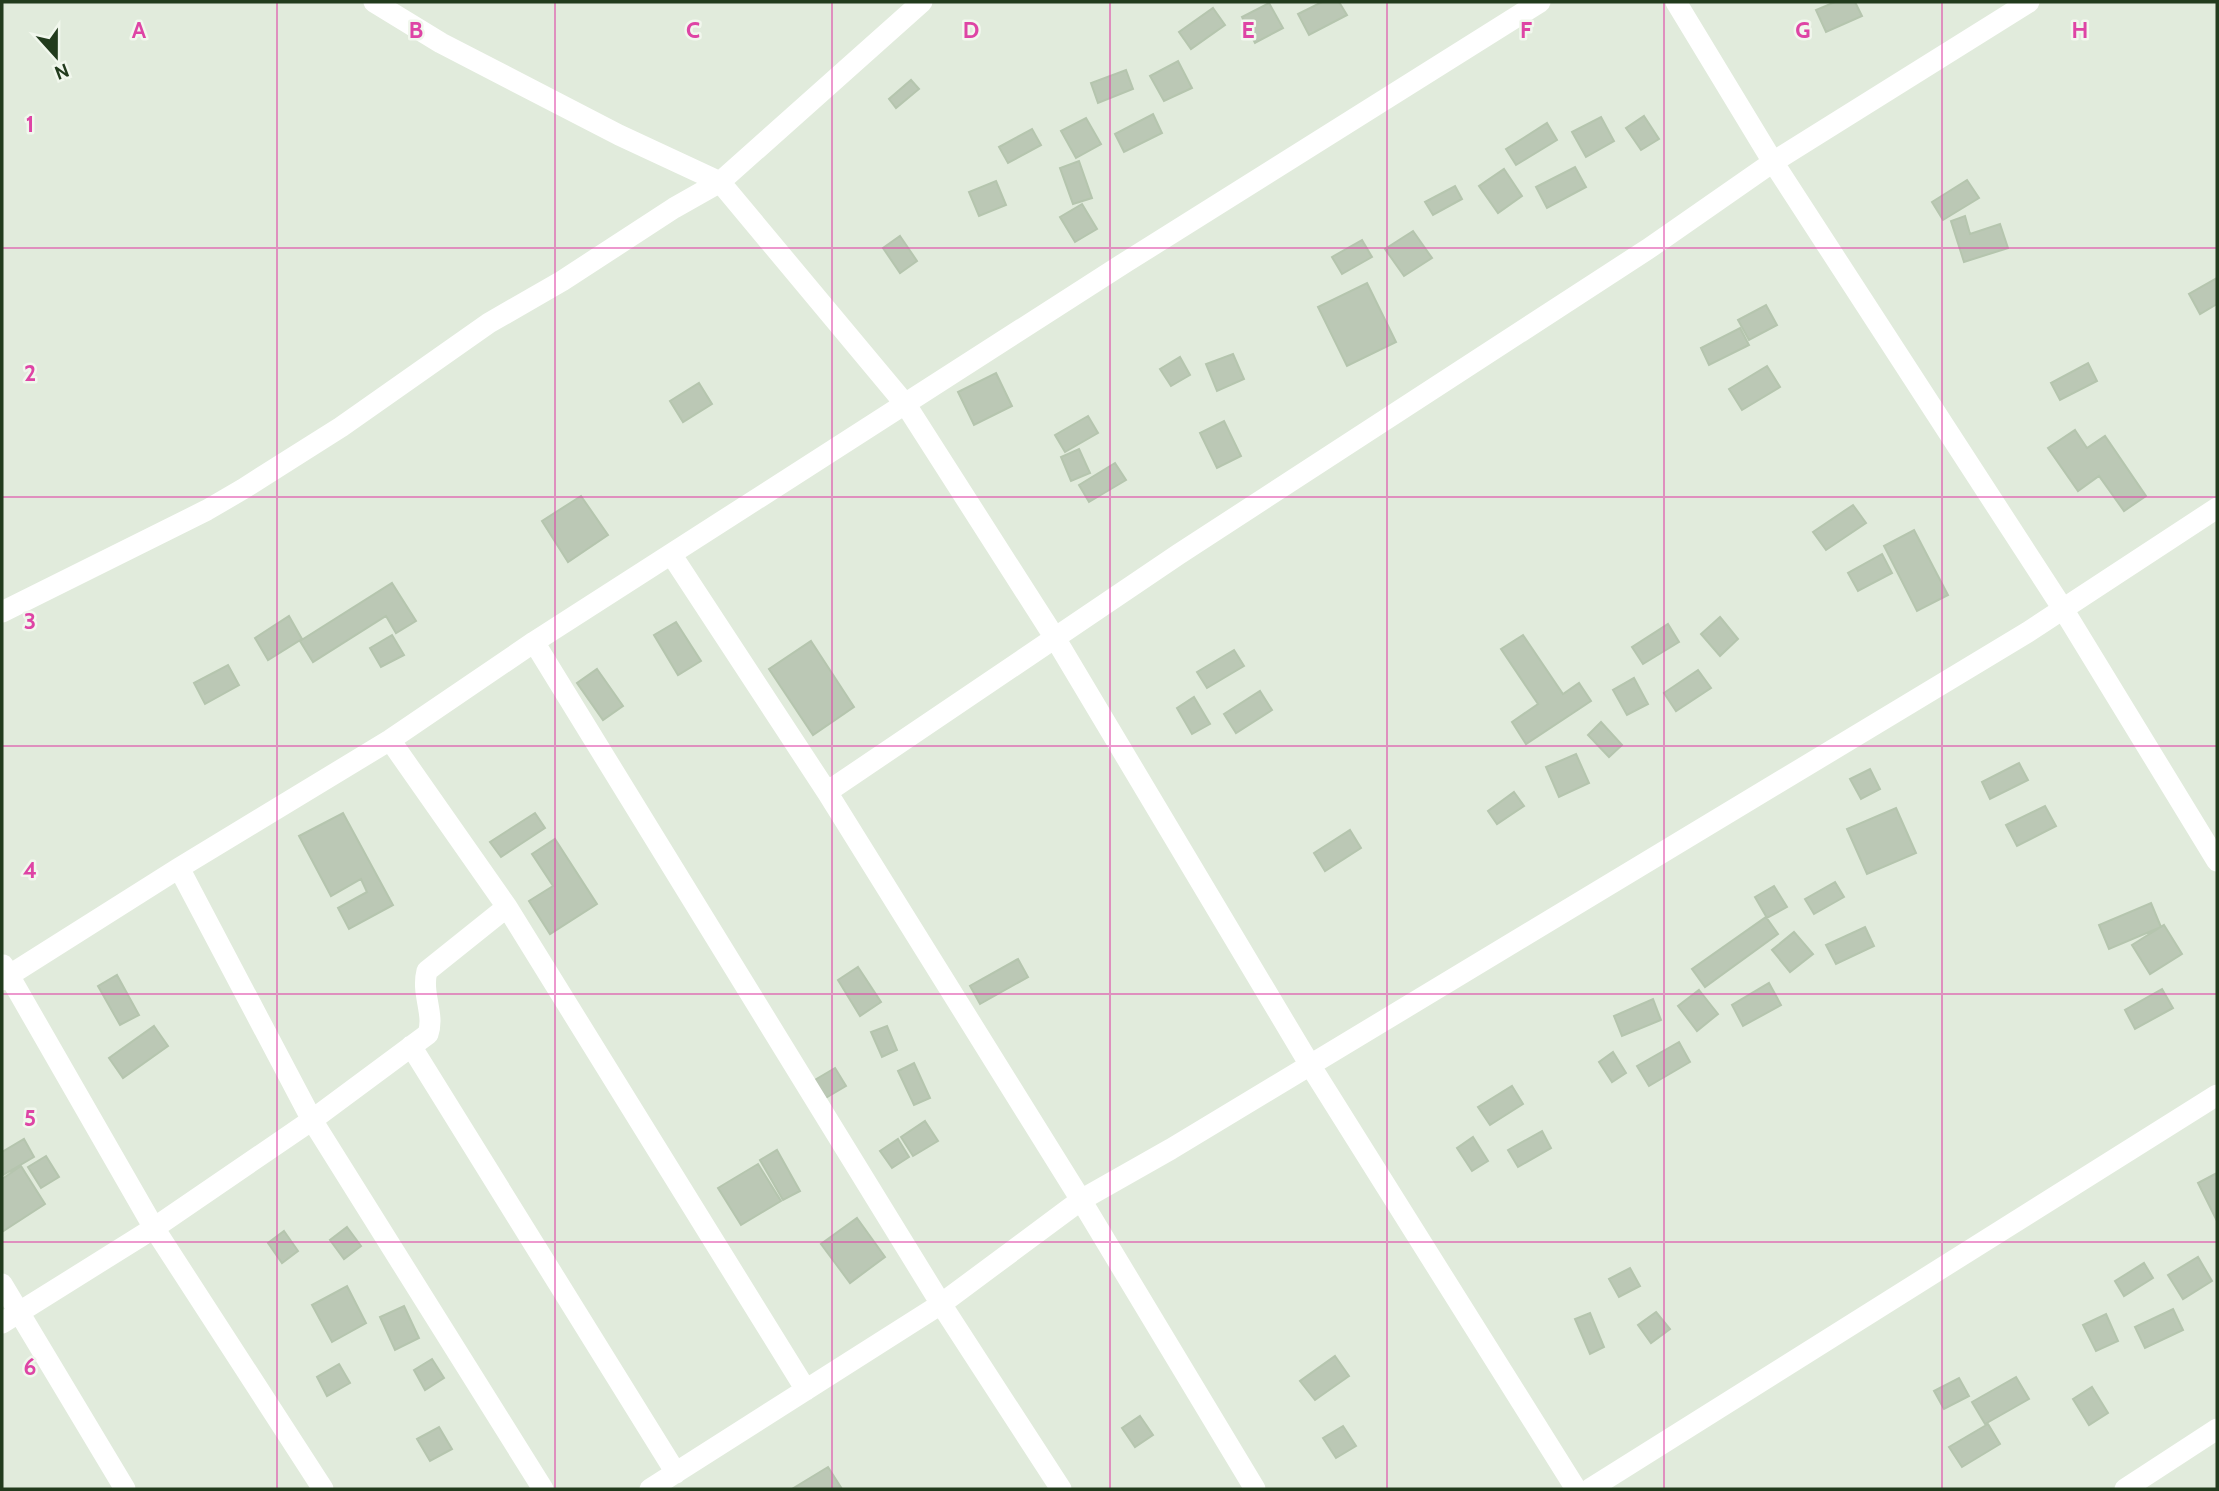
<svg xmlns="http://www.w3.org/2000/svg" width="2219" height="1491" viewBox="0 0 2219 1491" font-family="Cabin,sans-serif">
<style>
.building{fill:#bbc8b5;stroke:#b5c5ae;stroke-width:2}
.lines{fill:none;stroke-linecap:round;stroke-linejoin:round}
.street{stroke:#fff;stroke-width:21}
.grid{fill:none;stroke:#de44a5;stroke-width:2;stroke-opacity:0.55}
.grid-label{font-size:23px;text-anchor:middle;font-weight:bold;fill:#de44a5;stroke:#f1f7ed;stroke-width:5;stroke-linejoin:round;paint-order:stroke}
</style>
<rect width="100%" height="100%" fill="#e1ebdc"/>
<path class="building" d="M1322,2H1339L1347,15L1309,35L1298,14Z
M1835,2H1855L1862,16L1826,32L1816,10Z
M1269,3L1283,28L1255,43L1242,17Z
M1213,8L1225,25L1191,49L1179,32Z
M1178,61L1192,88L1164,101L1150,76Z
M1126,70L1133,89L1098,103L1091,83Z
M911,80L919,89L896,108L889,99Z
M1153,114L1162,133L1124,152L1115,134Z
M1644,116L1659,139L1641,150L1626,128Z
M1601,117L1614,141L1586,157L1572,132Z
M1086,118L1101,144L1076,158L1061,131Z
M1547,123L1557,140L1516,165L1506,149Z
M1032,129L1041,145L1008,163L999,147Z
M1079,161L1092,198L1073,204L1060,168Z
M1575,167L1586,187L1547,208L1536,187Z
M1504,169L1522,196L1498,213L1479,186Z
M1967,180L1979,198L1943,220L1932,202Z
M996,181L1006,205L979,216L969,192Z
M1455,186L1462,199L1433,215L1425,202Z
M1082,204L1097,229L1075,242L1060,217Z
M1965,216L1970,234L2000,224L2008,248L1964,262L1951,221Z
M1413,231L1432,258L1404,276L1385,249Z
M900,236L917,261L900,273L883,248Z
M1362,240L1372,257L1342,274L1332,257Z
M2217,278V304L2200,314L2189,294Z
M1367,283L1396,342L1347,366L1318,307Z
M1766,305L1777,325L1749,340L1738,320Z
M1740,328L1749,345L1709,365L1701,348Z
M1233,354L1244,379L1217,391L1206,364Z
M1180,357L1190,375L1171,386L1160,369Z
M2088,363L2097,381L2060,400L2051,383Z
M1767,366L1780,387L1742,410L1729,389Z
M996,373L1012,406L974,425L958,392Z
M699,383L712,404L683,422L670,401Z
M1088,416L1098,433L1065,452L1055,435Z
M1224,421L1241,456L1217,468L1200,433Z
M2075,430L2087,448L2105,436L2146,496L2124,511L2099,476L2078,491L2048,448Z
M1079,449L1090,473L1071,481L1061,457Z
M1115,463L1126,480L1089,502L1079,485Z
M581,496L608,535L568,562L542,521Z
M1853,505L1866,523L1826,550L1813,532Z
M1914,530L1948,595L1917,611L1884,546Z
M1882,554L1892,573L1858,591L1848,573Z
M392,583L416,621L396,633L386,616L313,662L300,641Z
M289,616L302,639L268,660L255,638Z
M1720,617L1738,639L1720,656L1701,634Z
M676,622L701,661L678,675L654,635Z
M1668,624L1679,642L1643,664L1632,647Z
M392,635L404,655L381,667L370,648Z
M1523,635L1563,694L1579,683L1591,701L1526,744L1512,722L1538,704L1501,649Z
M811,641L854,707L813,735L769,669Z
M1234,650L1244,666L1207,688L1197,672Z
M228,665L239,685L205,704L194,683Z
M597,669L623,706L603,720L577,683Z
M1698,670L1711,688L1676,711L1664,693Z
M1634,678L1648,704L1627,715L1613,690Z
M1260,691L1272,710L1236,733L1224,714Z
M1194,697L1210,724L1192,734L1177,708Z
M1601,722L1622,745L1609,757L1588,735Z
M1576,754L1589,783L1559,797L1546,767Z
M2019,763L2028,780L1990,799L1982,782Z
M1870,769L1880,789L1861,799L1850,779Z
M1514,792L1524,806L1497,824L1488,811Z
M2045,806L2056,826L2017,846L2006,825Z
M1896,808L1916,853L1867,874L1847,829Z
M343,813L393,905L349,929L338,908L367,892L361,879L331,896L299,836Z
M535,813L545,828L501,857L490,842Z
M1350,830L1361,848L1325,871L1314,853Z
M555,839L597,904L550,934L529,901L553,886L532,854Z
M1835,882L1844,897L1814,914L1805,899Z
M1774,886L1787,907L1767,918L1755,897Z
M2151,903L2161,927L2109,949L2099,925Z
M1766,917L1778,934L1705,987L1692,969Z
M2164,925L2182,954L2150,974L2132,945Z
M1865,927L1874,946L1836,964L1826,945Z
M1794,932L1813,954L1790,972L1772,950Z
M1018,959L1028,977L980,1004L970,986Z
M858,967L881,1002L860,1016L838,980Z
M117,975L139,1015L120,1025L98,986Z
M1769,983L1781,1005L1743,1026L1732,1005Z
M2162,989L2173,1008L2135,1029L2125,1010Z
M1699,990L1718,1014L1697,1031L1678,1006Z
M1653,999L1661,1020L1622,1036L1614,1016Z
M154,1026L168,1046L123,1078L109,1058Z
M887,1026L897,1050L882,1057L871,1032Z
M1679,1042L1690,1062L1649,1086L1637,1066Z
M1613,1052L1626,1073L1612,1082L1599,1062Z
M914,1063L930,1098L914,1105L898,1071Z
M835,1068L846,1086L824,1099L813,1081Z
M1512,1086L1523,1104L1490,1125L1478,1107Z
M925,1121L938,1141L913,1156L901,1137Z
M1542,1131L1551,1148L1518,1167L1508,1150Z
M1473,1137L1488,1161L1472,1171L1457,1148Z
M24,1139L34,1157L3,1175L2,1152Z
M898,1139L909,1157L892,1168L880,1151Z
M777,1150L800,1191L783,1200L760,1160Z
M46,1156L59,1177L41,1188L28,1167Z
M758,1164L781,1201L741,1225L718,1188Z
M21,1166L45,1204L2,1232V1179Z
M2217,1173V1221L2198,1183Z
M857,1218L885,1257L850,1283L821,1244Z
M347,1227L361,1246L344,1259L330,1240Z
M284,1231L298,1251L282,1263L268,1243Z
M2198,1257L2212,1281L2183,1299L2168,1275Z
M2144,1263L2153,1278L2124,1296L2115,1281Z
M1630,1268L1640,1286L1619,1297L1609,1279Z
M347,1286L366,1323L332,1342L312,1305Z
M404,1306L419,1338L395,1350L380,1317Z
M2173,1309L2183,1330L2145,1348L2135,1327Z
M1656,1312L1670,1329L1651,1343L1638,1325Z
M1590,1313L1604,1347L1590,1354L1575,1319Z
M2106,1314L2118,1341L2096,1351L2083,1325Z
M1335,1356L1349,1376L1315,1400L1300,1381Z
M432,1359L444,1378L425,1390L414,1370Z
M339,1364L350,1383L327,1396L317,1377Z
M2016,1377L2029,1399L1985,1424L1972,1402Z
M1959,1378L1969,1396L1944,1409L1934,1391Z
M2092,1387L2108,1413L2089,1425L2073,1399Z
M1140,1416L1153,1435L1135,1447L1122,1428Z
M1988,1424L2000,1444L1962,1467L1949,1447Z
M1343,1426L1356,1446L1336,1458L1323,1438Z
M439,1427L452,1449L430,1461L417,1439Z
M828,1467L842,1489H792Z"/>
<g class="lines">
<path class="street" d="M374,2L441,43L619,135L720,182L906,405L1055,638L1310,1065L1576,1489
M1676,2L1773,162L2063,609L2217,861
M671,554L827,792L1081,1200L1255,1489
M2,612L207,510L243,489L341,427L489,323L562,281L674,208L720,182L922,2
M534,642L941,1304L1061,1489
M390,740L507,907L806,1390
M827,792L1179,554L1648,249L1773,162L2029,2
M179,868L312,1120L543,1489
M3,965L154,1228L323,1489
M2,980L179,868L390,740L534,642L1126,262L1540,2
M411,1046L676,1473
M2,1284L125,1489
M2,1323L154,1228L312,1120L428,1034C435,1014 421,994 427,971L507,907
M650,1489L941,1304L1081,1200L1171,1149L2028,632L2217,508
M1590,1489L2217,1095
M2125,1489L2217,1429"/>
</g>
<path class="grid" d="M277,2V1489M555,2V1489M832,2V1489M1110,2V1489M1387,2V1489M1664,2V1489M1942,2V1489M2,248H2217M2,497H2217M2,746H2217M2,994H2217M2,1242H2217"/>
<g class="grid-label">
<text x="139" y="38">A</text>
<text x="416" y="38">B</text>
<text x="693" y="38">C</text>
<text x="971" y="38">D</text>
<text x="1248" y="38">E</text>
<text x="1526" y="38">F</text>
<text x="1803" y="38">G</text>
<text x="2080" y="38">H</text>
<text x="30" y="132">1</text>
<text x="30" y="381">2</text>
<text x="30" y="629">3</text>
<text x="30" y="878">4</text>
<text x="30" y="1126">5</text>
<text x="30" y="1375">6</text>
</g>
<rect width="2219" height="1491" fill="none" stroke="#223b1d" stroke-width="7"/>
<g transform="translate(56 56) rotate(159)" stroke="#f1f7ed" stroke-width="5" paint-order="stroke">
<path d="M0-5L12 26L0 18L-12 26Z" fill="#223b1d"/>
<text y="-10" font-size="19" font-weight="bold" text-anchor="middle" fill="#223b1d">N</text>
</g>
</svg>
